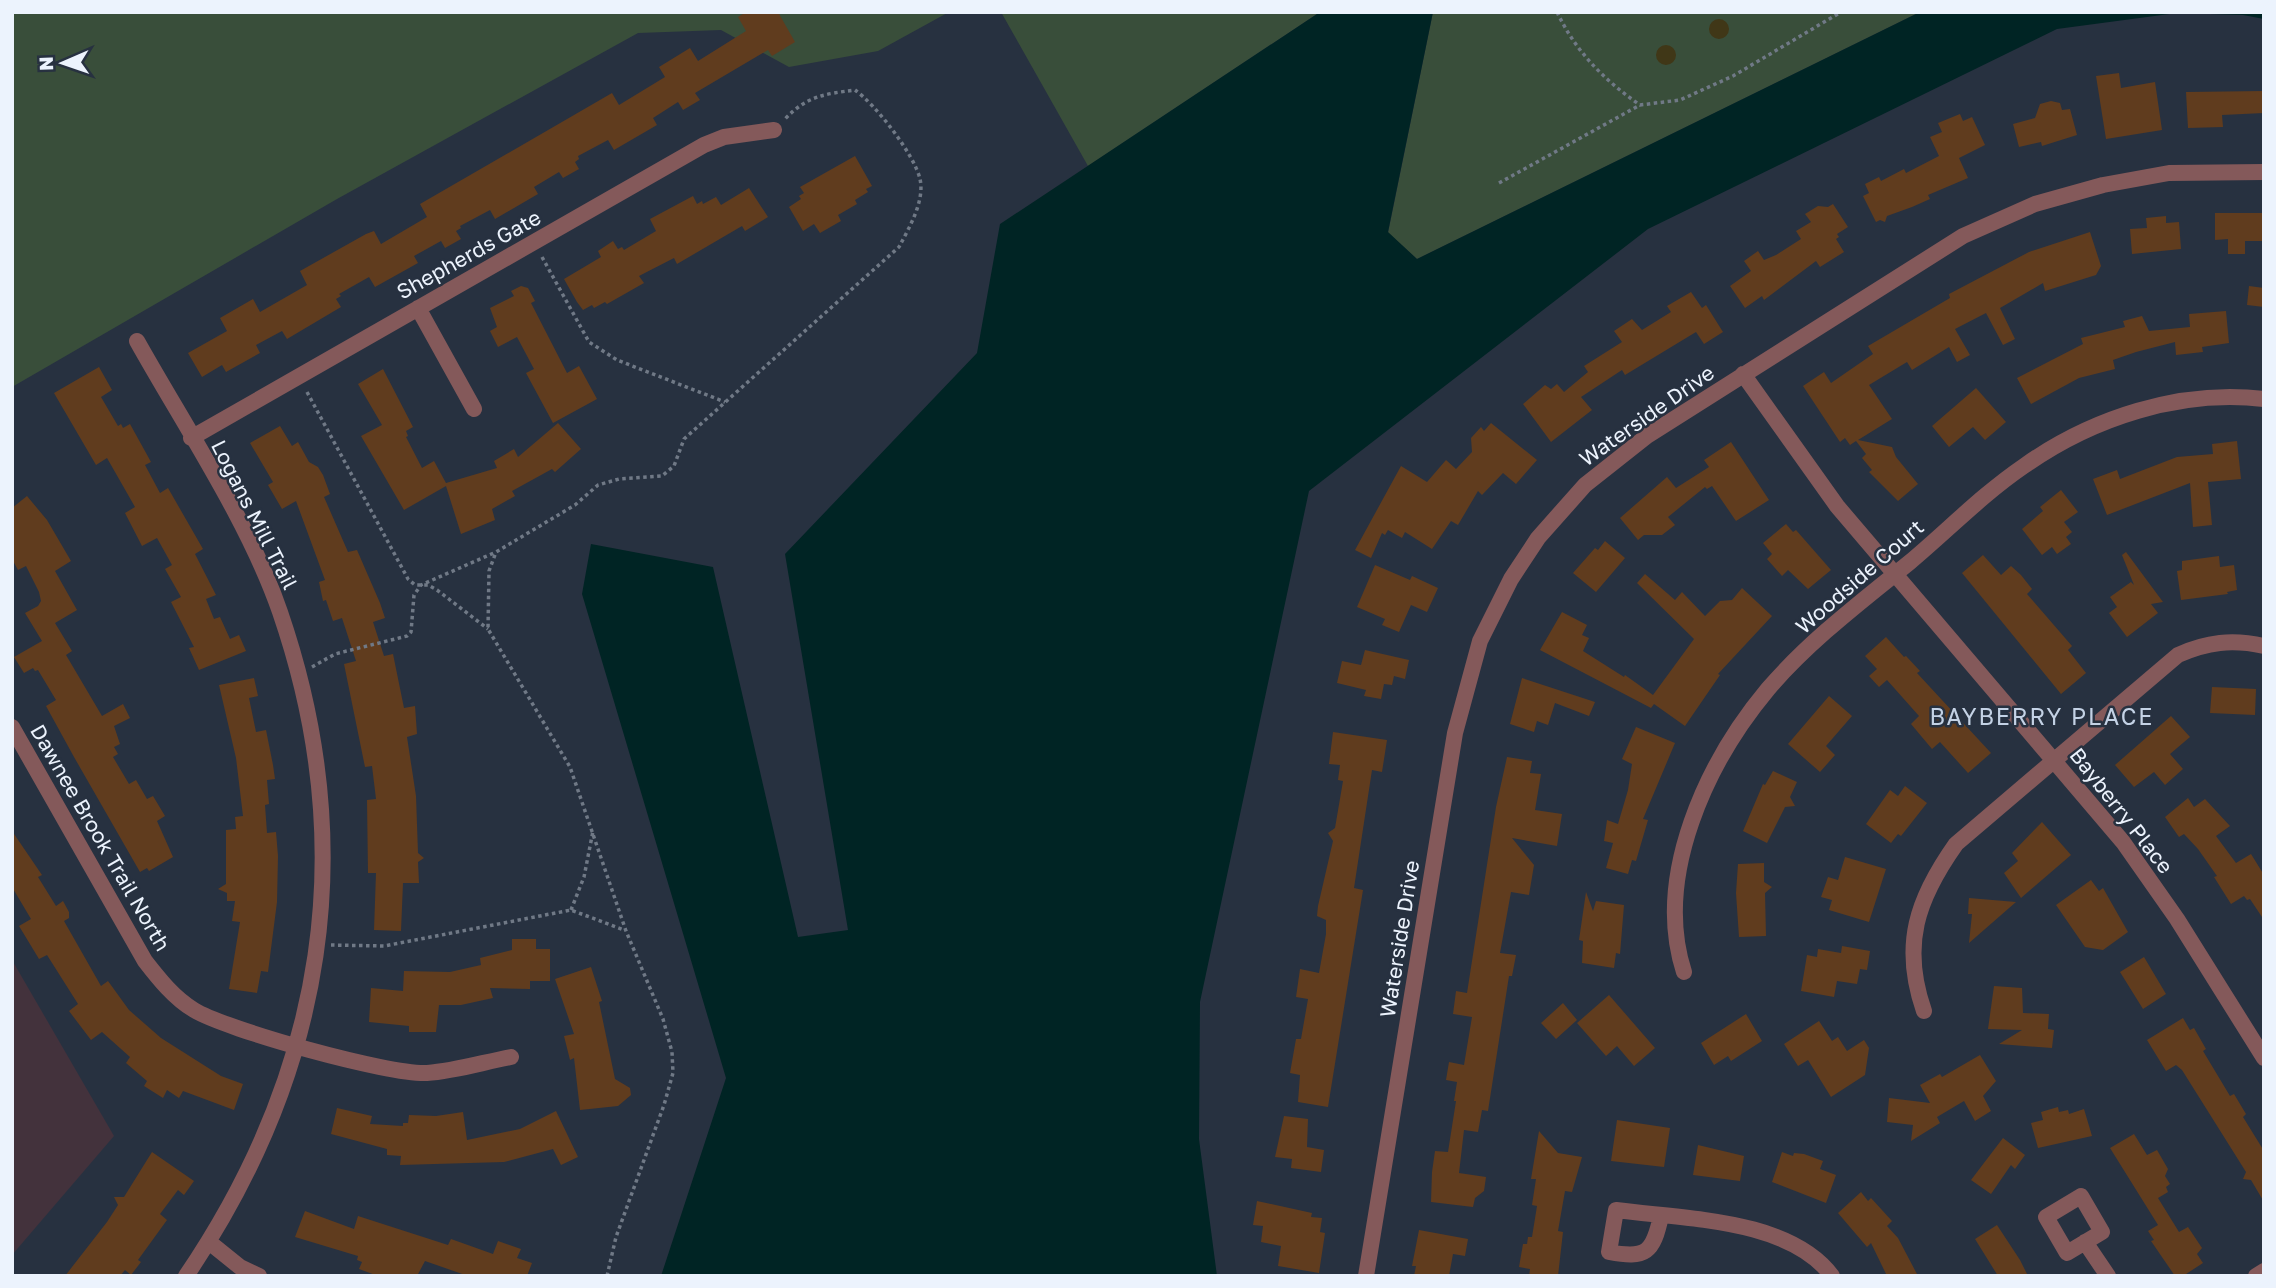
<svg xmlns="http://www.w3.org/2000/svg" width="2276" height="1288" viewBox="0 0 2276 1288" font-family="'Golos Text',sans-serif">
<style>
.education{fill:#43323c}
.green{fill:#394e3a}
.sand{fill:#403717}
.water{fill:#002424}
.building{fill:#603c1e}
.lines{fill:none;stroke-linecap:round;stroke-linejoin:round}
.path{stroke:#707986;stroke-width:3.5;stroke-dasharray:3.5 3.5;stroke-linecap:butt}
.minor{stroke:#84595a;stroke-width:16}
.labels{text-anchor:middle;stroke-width:5;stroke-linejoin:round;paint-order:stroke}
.street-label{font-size:21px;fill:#ecf3fd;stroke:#273140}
.neighbourhood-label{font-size:23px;letter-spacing:2px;fill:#c4d2e5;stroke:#273140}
</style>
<rect width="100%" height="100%" fill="#273140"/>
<path class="education" d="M12,960L114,1136L12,1255Z"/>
<path class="green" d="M12,12H949L878,51L789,67L721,30L638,33L337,199L12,387Z
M1001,12H1320L1088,166Z
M1433,12H1920L1417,259L1388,233Z"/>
<path class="sand" d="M1709 29a10 10 0 1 1 20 0a10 10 0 1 1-20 0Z
M1656 55a10 10 0 1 1 20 0a10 10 0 1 1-20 0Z"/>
<path class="water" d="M1320,12H1433L1388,232L1417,259L1920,12H2264V19L2243,15L2177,13L2057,29L1648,229L1309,491L1200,1002L1199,1139L1217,1276H661L726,1078L582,594L591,544L713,567L798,937L848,930L785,554L977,353L1000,224Z"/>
<path class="building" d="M746,12H778L795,42L772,56L768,50L695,93L700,100L683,110L678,102L653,118L657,125L614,150L608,140L578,156L579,159L575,162L579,169L563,178L559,172L534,187L538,194L495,219L490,210L460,226L461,228L456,231L461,239L445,248L441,241L414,256L418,263L375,287L369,277L339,294L341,296L336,299L341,307L287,339L282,331L256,345L260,353L226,372L222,365L202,377L188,353L227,331L220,318L253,299L260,312L307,285L300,271L366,234L374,231L381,244L427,217L420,204L612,93L619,105L665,77L659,67L690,48L698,61L746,31L738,17Z
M2119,73L2121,88L2155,82L2162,130L2106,139L2096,76Z
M2264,91V113L2222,115L2223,127L2188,128L2186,92Z
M2051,101L2060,103L2062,110L2070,109L2077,135L2042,146L2041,142L2019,147L2013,124L2035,118L2040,104Z
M1960,114L1963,121L1972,117L1985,145L1959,158L1968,178L1928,195L1930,199L1912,207L1887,216L1885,222L1880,220L1876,222L1863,196L1869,193L1865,184L1879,177L1881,181L1904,169L1906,173L1939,156L1930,137L1942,132L1938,123Z
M855,156L872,186L866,189L868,192L855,200L857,204L838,215L841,221L820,233L814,224L803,231L789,207L801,199L799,196L804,193L800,187Z
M749,188L768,217L745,231L742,226L677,264L674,258L639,276L644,283L607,304L605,302L594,308L592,305L583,310L577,302L564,279L601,257L598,251L613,241L618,249L622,247L624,250L656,231L650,219L693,196L697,204L702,201L703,204L716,197L721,205Z
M1833,204L1848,227L1837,234L1839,237L1836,239L1844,252L1820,267L1816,261L1764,300L1762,296L1745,308L1730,286L1751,271L1744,261L1758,251L1764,260L1776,255L1801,239L1796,231L1811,222L1805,214L1818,206L1828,207Z
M2215,213H2262V241H2245V254H2228V239L2215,240Z
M2166,216V223L2179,222L2181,249L2132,254L2130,229L2147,228L2146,218Z
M2090,232L2101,266L2096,275L2045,291L2043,283L2000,308L2015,339L2003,345L1986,313L1955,329L1970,355L1957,362L1949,347L1912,370L1907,362L1869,385L1892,419L1858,440L1892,447L1896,457L1918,484L1898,501L1869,472L1872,470L1862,458L1866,454L1856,441L1850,445L1845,438L1840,442L1803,386L1824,372L1831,383L1873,354L1868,346L1950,298L1949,294L2029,252Z
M521,286L528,288L535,301L531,303L567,373L579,366L597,399L553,423L526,373L534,369L517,337L498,347L490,331L497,327L490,308L514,296L511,291Z
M2249,286L2264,288V307L2247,305Z
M1691,292L1702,308L1706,305L1723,332L1704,344L1696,332L1625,375L1622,370L1581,397L1592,410L1551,442L1523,404L1545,385L1551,389L1557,384L1564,392L1588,372L1584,366L1622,342L1614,331L1632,319L1642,330L1671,312L1667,306Z
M2226,311L2229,343L2202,347L2203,352L2176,355L2175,342L2136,352L2113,360L2115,369L2079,378L2031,404L2017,378L2083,344L2081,338L2125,327L2123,321L2142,316L2149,331L2190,327L2189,314Z
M99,367L112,390L101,397L118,426L121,424L123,428L130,424L151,462L145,465L160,493L168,488L203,549L195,554L216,595L206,599L214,619L220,617L230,639L239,635L246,651L199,670L189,648L194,647L171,602L181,597L165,569L172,565L157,538L142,546L125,513L135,507L107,458L96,465L54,393Z
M383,369L413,427L406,431L408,436L406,437L422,468L434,461L446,483L497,468L494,461L514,449L518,457L558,423L581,449L555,472L552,469L512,491L515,496L492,509L495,520L461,534L446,486L404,510L361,436L382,425L358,384Z
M1976,388L2006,422L1985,440L1973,427L1949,447L1932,426Z
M1491,423L1537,460L1516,484L1503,473L1482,495L1478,491L1458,525L1451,521L1432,549L1405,532L1402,538L1388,530L1385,535L1382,533L1371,558L1355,550L1401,466L1427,482L1446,460L1456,469L1472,452L1471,438L1481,427L1484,431Z
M280,426L292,446L298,442L309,462L318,467L323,475L330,494L324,497L348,552L357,550L380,603L385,618L373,622L384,656L393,654L404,708L415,706L417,734L407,737L416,796L418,853L424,858L418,862L419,883H403L401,931L374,930L376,873H368L367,800L376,799L372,766L365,767L344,664L356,661L342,618L333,621L326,600L323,601L319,582L325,580L296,501L282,509L268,485L273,482L250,443Z
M2237,441L2241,479L2208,482L2212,525L2193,527L2190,483L2107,515L2093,479L2117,470L2120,479L2177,457L2213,454L2212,444Z
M1731,442L1769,500L1736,521L1712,486L1707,489L1705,487L1668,517L1675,525L1662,535H1644L1638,540L1620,518L1667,477L1676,488L1709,467L1704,460Z
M2061,490L2078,512L2064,522L2072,532L2066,537L2071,544L2057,554L2052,547L2042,555L2022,529L2043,511L2040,507Z
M27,496L47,520L71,561L55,571L77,610L55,623L72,651L66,655L102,716L123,704L130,718L114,726L120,744L114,747L118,754L113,757L129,784L136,780L147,799L153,796L165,816L157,821L173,857L149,871L147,868L140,872L74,757L46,706L56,700L38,670L35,671L33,668L24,673L14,657L42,641L25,613L38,606L41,601L39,592L26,566L18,570L12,559V508Z
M1786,524L1793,532L1796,530L1831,570L1808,589L1788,570L1782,576L1767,559L1772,554L1763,543Z
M1605,541L1625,558L1596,592L1573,573L1595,548L1598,550Z
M2126,552L2163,602L2151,604L2158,613L2127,637L2109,613L2117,607L2110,597L2131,582L2134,585L2122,555Z
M1983,555L2001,575L2011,566L2021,575L2032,589L2027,594L2072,646L2068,650L2086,673L2061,694L1962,573Z
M2219,556L2220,567L2234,565L2237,590L2227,592L2228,594L2181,600L2177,571L2182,570V561Z
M1375,565L1410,580L1412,576L1438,588L1427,612L1411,605L1399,632L1382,625L1385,619L1357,607Z
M1645,574L1675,600L1682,592L1705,616L1720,601L1732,600L1742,588L1772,616L1718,674L1720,675L1685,726L1654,704L1651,708L1540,650L1562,612L1587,625L1582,635L1589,638L1583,651L1624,677L1625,675L1653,695L1694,639L1637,583Z
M1886,637L1904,657L1906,656L1920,671L1917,673L1991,753L1968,773L1940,742L1932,749L1911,724L1919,716L1887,680L1879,687L1869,676L1877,669L1865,656Z
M1365,650L1409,660L1405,679L1394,676L1392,685L1384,684L1381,699L1364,696L1366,690L1337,683L1342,661L1361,665Z
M254,678L258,696L249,698L256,732L266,730L273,765L275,779L267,780L269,804L265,805L267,833L276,832L278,856L277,902L268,972L261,971L257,993L229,989L240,922L232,921L235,901H227V893L218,889L226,884V830L236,829L235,817L243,816L236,758L219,685Z
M1522,678L1595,702L1589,716L1555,703L1548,725L1537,721L1534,732L1510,724Z
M2212,687L2256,689L2255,715L2210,713Z
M1829,696L1852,716L1826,746L1835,755L1820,772L1788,744Z
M2171,716L2190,737L2170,754L2183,769L2165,785L2154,772L2134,787L2115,765Z
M1636,727L1675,743L1643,819L1648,820L1636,861L1632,860L1628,874L1606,868L1613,843L1604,841L1607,820L1618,824L1628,790L1632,764L1622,759Z
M1333,732L1387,740L1382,772L1372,770L1354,888L1363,890L1328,1107L1298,1102L1300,1075L1290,1073L1296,1039H1301L1308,999L1296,997L1300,969L1319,973L1326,934V920L1317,916L1318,906L1333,841L1328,833L1335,828L1343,781L1338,780L1340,765L1329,764Z
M1507,757L1532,761L1530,773L1541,774L1535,810L1562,814L1557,846L1512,838L1534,865L1529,895L1511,892L1500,953L1516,955L1512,976H1509L1488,1111L1482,1110L1478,1132L1464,1130L1459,1173L1486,1177L1484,1191L1475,1198L1473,1207L1431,1202L1432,1172L1435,1151L1448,1152L1456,1101H1454L1457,1082L1446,1080L1449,1062L1464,1065L1472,1017L1453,1014L1456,991L1467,993L1496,807Z
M1773,771L1797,782L1790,797L1795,806L1785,807L1767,843L1743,831L1763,784L1765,785Z
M1905,786L1927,803L1901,836L1898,834L1891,843L1866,824L1890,790L1898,796Z
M2188,798L2194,807L2205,799L2230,826L2216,836L2236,863L2251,854L2264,875V920L2250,899L2247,900L2244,896L2231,904L2214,877L2217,876L2198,849L2184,834L2179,837L2165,817Z
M2042,822L2071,855L2021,898L2004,873L2018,861L2012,853Z
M12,831L42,875L38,877L56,906L63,901L69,912V918L64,921L101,986L108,981L129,1010L161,1038L221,1076L243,1084L234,1110L183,1091L179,1098L167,1090L163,1098L144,1086L147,1081L126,1063L130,1057L102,1032L91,1040L69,1011L78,1004L47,955L39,959L19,926L31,919L12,887Z
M1845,857L1886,869L1869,922L1829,910L1832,900L1821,897L1828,877L1838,880Z
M1764,863V882L1772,887L1765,893L1766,936L1739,937L1736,893L1738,864Z
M2091,880L2099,891L2103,888L2128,932L2103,950L2085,947L2056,905Z
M1586,892L1593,911L1596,901L1624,905L1620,954L1616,953L1614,968L1582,963L1583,941L1579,940Z
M1969,898L2016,902L1969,943L1972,914H1968Z
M512,939H536V949H550V981H530V989L490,988L493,998L461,1005H439L436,1032H409V1026L369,1022L371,988L403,991L404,971L450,972L481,965L480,958L512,950Z
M1842,946L1870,951L1867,970L1860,969L1857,984L1837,981L1834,997L1801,991L1807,955L1817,957L1818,949L1841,953Z
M2144,957L2166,994L2143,1009L2120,972Z
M591,967L602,1001L599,1002L615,1079L630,1088L631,1095L618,1106L580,1110L574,1058L570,1060L564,1036L574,1034L555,979Z
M1994,986L2022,988L2023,1013L2049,1014L2048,1029L2054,1030L2052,1048L1999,1044L2022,1030L1988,1029Z
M1609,995L1655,1048L1634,1066L1617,1046L1606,1056L1577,1023Z
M1563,1003L1577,1020L1556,1039L1541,1023Z
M1746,1014L1762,1041L1731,1061L1728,1056L1714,1065L1701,1043Z
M2183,1018L2190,1030L2194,1028L2206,1049L2203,1051L2230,1096L2234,1094L2246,1114L2243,1117L2264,1151V1202L2251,1180L2243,1179L2246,1172L2182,1070L2176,1065L2166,1071L2147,1040Z
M1819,1021L1832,1041L1838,1037L1847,1051L1864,1040L1869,1048L1865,1075L1831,1097L1808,1060L1798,1066L1784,1044Z
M1980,1055L1996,1081L1983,1096L1991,1111L1975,1121L1964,1101L1937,1117L1940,1123L1911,1141L1913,1125L1887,1122L1889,1098L1930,1103L1920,1085L1940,1074L1942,1077Z
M2058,1107L2059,1112L2068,1110L2069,1114L2084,1109L2092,1136L2038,1148L2031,1123L2043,1120L2041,1112Z
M337,1108L372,1116L370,1124L403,1126V1123H408L409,1115L436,1116L463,1112L467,1140L520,1129L556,1111L578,1157L561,1165L553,1149L504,1162L400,1165L401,1156L387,1155V1149L331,1134Z
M1284,1116L1308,1119L1307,1147L1324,1150L1321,1172L1291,1168L1292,1159L1275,1157Z
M1617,1120L1670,1128L1664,1167L1611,1161Z
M1539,1131L1558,1153L1582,1157L1572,1192L1565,1191L1558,1231L1563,1232L1558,1276H1529L1530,1269L1519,1267L1523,1244H1527L1528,1237H1532L1537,1206L1532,1205L1536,1179H1531Z
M2134,1134L2147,1155L2157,1150L2168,1169L2165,1176L2170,1184L2166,1187L2168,1192L2158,1198L2179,1232L2188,1227L2202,1248L2197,1254L2203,1263L2183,1276H2175L2151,1241L2154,1240L2148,1231L2158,1225L2110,1148Z
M2003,1138L2025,1155L2015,1169L2011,1165L1991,1194L1971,1180Z
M1698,1145L1744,1156L1740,1181L1693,1175Z
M152,1152L194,1181L184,1195L178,1190L160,1214L167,1220L138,1260L141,1262L131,1275L125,1270L120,1276H65L107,1222L118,1205L114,1197H124Z
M1782,1152L1793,1156L1794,1153L1804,1154L1823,1161L1820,1169L1836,1175L1826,1203L1772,1182Z
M1861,1192L1868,1201L1871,1198L1892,1221L1887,1226L1898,1238L1918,1276H1887L1871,1243L1867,1247L1838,1213Z
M1257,1201L1312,1213L1311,1217L1322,1218L1320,1232L1325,1233L1319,1273L1278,1266L1281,1246L1261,1242L1263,1226L1253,1225Z
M305,1211L354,1229L358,1216L448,1245L451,1239L493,1254L498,1241L521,1249L517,1258L532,1263L527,1276H468L425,1261L417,1276H378L359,1269L362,1262L357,1260L358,1256L295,1237Z
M1997,1225L2020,1260L2028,1276H1998L1975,1239Z
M1419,1230L1468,1239L1465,1256L1453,1254L1449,1276H1414L1416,1266H1412Z"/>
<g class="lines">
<path class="path" d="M1557,12C1576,52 1604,80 1640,105L1680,100L1733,76L1841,12
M1499,183L1640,105
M542,257L589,342L617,360L725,402
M307,392L408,579L415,585H428L437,590L488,629
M312,667L335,654L407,636L411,632L414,595L421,585L496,552
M571,910L584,877L593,831
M331,945L384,946L571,910L624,930
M607,1276L616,1237L664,1105L673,1073L672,1052L663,1019L626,931L570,767L488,629L489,571L496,552L575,505L598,485L619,479L662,476L674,466L684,439L899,247C909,228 925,201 920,179C914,154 876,105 855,90C824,94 807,96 785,119"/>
<path class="minor" d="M418,308L474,409
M137,341C184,425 249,522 280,612C361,848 325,1071 186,1276
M1743,374L1837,506L2123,842L2177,919L2264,1058
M191,438L704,145L724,137L774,130
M12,727L145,961C159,979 174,998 194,1010C227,1030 389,1075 427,1073C455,1071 484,1062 511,1057
M1684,972C1653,876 1707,762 1768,689C1809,641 1862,601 1910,562C1948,530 1983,494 2024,466C2092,418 2180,389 2264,399
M1924,1011C1901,945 1917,899 1956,844L2178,655C2207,642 2232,639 2264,646
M2081,1196L2102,1232L2067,1253L2046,1217Z
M1661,1216C1653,1253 1646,1259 1609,1252L1616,1210C1682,1219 1789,1218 1832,1276
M209,1242L240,1267L259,1276
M2085,1242L2108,1276
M1366,1276L1455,733L1480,641L1511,579L1538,538L1585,485L1647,436L1963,236L2035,204L2103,185L2169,173L2264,172
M2256,1276L2264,1271"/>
</g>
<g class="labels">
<g class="street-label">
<text transform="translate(469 255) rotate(-29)" y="7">Shepherds Gate</text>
<text transform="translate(1647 416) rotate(-35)" y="7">Waterside Drive</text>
<text transform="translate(254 515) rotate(63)" y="7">Logans Mill Trail</text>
<text transform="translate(1860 577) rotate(-41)" y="7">Woodside Court</text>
<text transform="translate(2121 811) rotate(52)" y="7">Bayberry Place</text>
<text transform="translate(100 838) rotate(60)" y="7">Dawnee Brook Trail North</text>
<text transform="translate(1400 939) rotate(-81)" y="7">Waterside Drive</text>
</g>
<g class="neighbourhood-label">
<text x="2042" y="725">BAYBERRY PLACE</text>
</g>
</g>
<rect width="2276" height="1288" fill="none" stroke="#ecf3fd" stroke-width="28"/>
<g transform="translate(63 63) rotate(268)" stroke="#273140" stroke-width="5" paint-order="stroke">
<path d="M0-5L12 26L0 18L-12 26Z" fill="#ecf3fd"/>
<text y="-10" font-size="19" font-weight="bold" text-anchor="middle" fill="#ecf3fd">N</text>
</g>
</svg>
